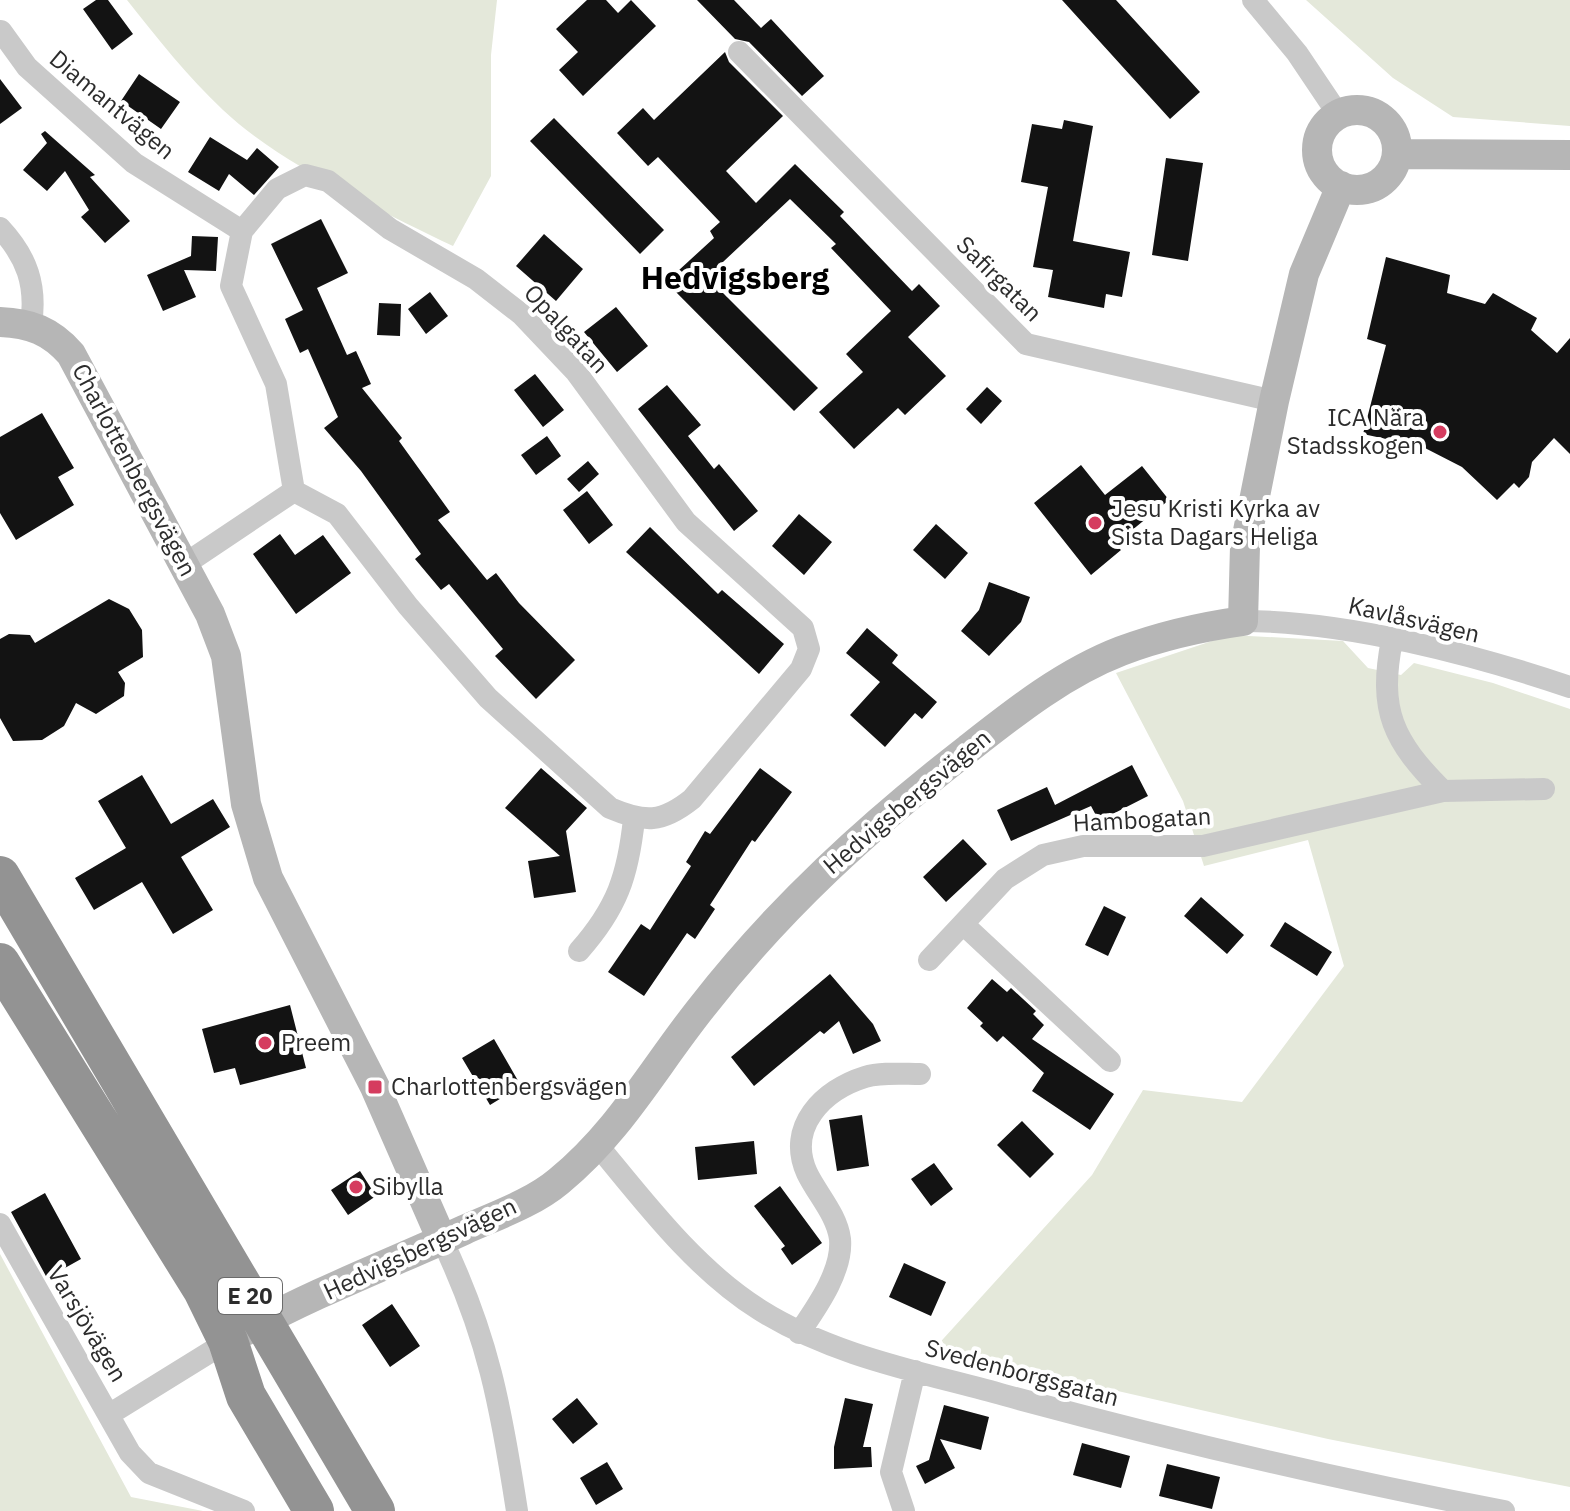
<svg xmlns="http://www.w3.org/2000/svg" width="1570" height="1511" viewBox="0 0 1570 1511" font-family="'IBM Plex Sans',sans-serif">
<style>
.green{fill:#e4e8da}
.building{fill:#131313}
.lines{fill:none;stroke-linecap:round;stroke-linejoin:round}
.street{stroke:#c9c9c9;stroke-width:22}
.secondary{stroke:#b6b6b6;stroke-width:30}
.highway{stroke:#939393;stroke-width:40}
.poi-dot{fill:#d53c5f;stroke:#fff;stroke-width:3}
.labels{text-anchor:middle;stroke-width:8;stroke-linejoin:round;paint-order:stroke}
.shield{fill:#fff;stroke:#6b6b6b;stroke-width:2}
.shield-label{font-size:22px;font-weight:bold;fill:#2c2c2c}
.street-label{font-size:24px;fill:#2c2c2c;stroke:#fff}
.poi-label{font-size:24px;fill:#2c2c2c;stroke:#fff;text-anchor:start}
.district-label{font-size:32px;font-weight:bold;fill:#000;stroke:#fff}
</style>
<rect width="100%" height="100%" fill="#fff"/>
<path class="green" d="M127,0H497L491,55V176L453,246C383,212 279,163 223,110C188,77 157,38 127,0Z
M1306,0H1570V126L1453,117L1393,78Z
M1230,635L1343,641L1368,668L1401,675L1414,663L1493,683L1570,709V1487L1328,1439L934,1349L1092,1175L1143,1090L1242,1102L1344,966L1308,840L1204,866L1183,801L1116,673Z
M0,1254L131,1497L203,1511H0Z"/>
<path class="building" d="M96,0H108L133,34L112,50L83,9Z
M587,0H606L618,13L631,0L656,26L583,96L559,70L578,52L556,29Z
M697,0H734L761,28L771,19L824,76L802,96L749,42L735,39Z
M1062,0H1116L1200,92L1170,119Z
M725,52L729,62L783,116L726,171L756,203L795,164L844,212L840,216L912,291L919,284L940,306L908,337L946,376L905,415L898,408L854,449L819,412L863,372L846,354L891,311L831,248L836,244L790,199L707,277L818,388L794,411L666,282L714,238L710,231L720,222L658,157L648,166L617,133L643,108L654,120Z
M139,74L180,102L161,129L121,101Z
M0,79L22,108L0,124Z
M554,118L664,230L640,254L530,141Z
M1064,120L1093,126L1073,241L1130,252L1122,297L1106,294L1104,308L1048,297L1053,270L1033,267L1048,187L1021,182L1032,124L1062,129Z
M45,131L95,175L90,177L130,221L105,243L81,217L89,210L65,171L47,191L23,170L47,143L41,134Z
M210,137L247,160L257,148L279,167L254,195L229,174L219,191L188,172Z
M1166,158L1203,163L1188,261L1152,255Z
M321,219L348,273L317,288L347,355L356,351L371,384L362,388L402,438L399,441L450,512L438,520L487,580L496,573L519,603L575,660L536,699L495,656L503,649L449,584L441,590L415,559L421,554L361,471L324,428L338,417L308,349L300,353L285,319L303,310L271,244Z
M544,234L583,269L556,301L516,266Z
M192,236L218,237L216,271L184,270L196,297L163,311L147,275L191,256Z
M1386,257L1450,275L1447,293L1485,304L1493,293L1537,318L1531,330L1557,353L1570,338V454L1554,438L1532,462L1529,477L1519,488L1514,483L1497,500L1462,467L1423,447L1363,434L1386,345L1367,339Z
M430,292L448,316L426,334L408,309Z
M379,303L401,304L400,336L377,335Z
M616,307L648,346L617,372L584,332Z
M535,374L564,410L543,427L514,390Z
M667,385L701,425L688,436L714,469L719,464L758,511L734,531L638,409Z
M987,387L1002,401L981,424L966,409Z
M42,413L74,468L58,477L74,505L16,540L0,513V437Z
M547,436L561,456L536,475L521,455Z
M588,461L599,474L579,492L567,479Z
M1081,465L1105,495L1142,466L1169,500L1115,544L1121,550L1091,575L1034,503Z
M587,491L613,525L589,544L563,510Z
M799,514L832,542L804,575L772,546Z
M936,524L968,553L945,579L913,550Z
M650,527L718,594L722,590L784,644L759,674L626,552Z
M280,534L295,555L323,535L351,573L296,614L253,554Z
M989,582L1030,597L1021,622L989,656L961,631L979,610Z
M109,599L129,609L142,630L143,657L118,672L125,683L124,696L96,714L76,703L64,726L42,740L13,741L0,718V639L9,634L30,635L35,643Z
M867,628L898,655L892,663L937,702L922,719L915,713L885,747L850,715L880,682L846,653Z
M1132,765L1148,796L1099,821L1091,806L1011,841L997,810L1047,787L1055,805Z
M541,768L587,808L566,831L576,892L534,898L528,861L560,856L505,808Z
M760,768L792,792L755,842L752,840L710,905L715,909L695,939L687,933L644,996L608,972L641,924L650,930L691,866L686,862L705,831L710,834Z
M142,775L171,824L213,799L230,827L181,857L213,910L173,934L142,882L94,910L75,878L126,848L98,801Z
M963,839L987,864L946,902L923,877Z
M1201,897L1244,935L1227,954L1184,916Z
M1104,906L1126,917L1108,956L1085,945Z
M1285,922L1332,952L1317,976L1270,946Z
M830,974L873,1024L881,1041L853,1054L839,1021L824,1034L820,1031L754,1086L731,1057Z
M992,979L1007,992L1011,988L1036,1011L1033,1014L1044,1025L1032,1039L1114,1094L1090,1130L1032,1091L1044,1073L1003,1036L997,1042L980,1026L983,1023L967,1008Z
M290,1005L306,1068L240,1085L235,1068L214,1073L202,1029Z
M494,1039L521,1086L490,1105L462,1058Z
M862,1115L869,1166L837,1171L829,1120Z
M1022,1121L1054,1154L1030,1178L997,1145Z
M754,1141L757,1174L698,1180L695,1147Z
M934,1163L953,1189L931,1206L911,1179Z
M360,1171L376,1196L348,1215L331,1190Z
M780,1186L822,1243L792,1265L781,1249L785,1246L754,1206Z
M45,1193L81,1259L47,1278L11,1212Z
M904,1263L946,1282L931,1316L889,1297Z
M392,1304L420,1346L390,1367L362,1325Z
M577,1398L598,1424L573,1444L552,1419Z
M845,1398L873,1404L863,1447H871L872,1467L834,1469V1447Z
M944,1405L989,1417L981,1450L940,1439L955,1468L925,1484L916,1466L929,1460Z
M1082,1443L1130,1456L1121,1488L1073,1475Z
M607,1462L623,1489L596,1505L580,1478Z
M1167,1464L1220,1477L1212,1509L1159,1496Z"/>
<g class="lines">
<path class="street" d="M1253,0L1297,53L1338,114
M1,31L27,67L134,163L242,231
M739,52L1026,344L1274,401
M0,228C27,257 37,285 31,325
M185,564L294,491L337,514L408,606L488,698L610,808C645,823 662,823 692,799L801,669L809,649L803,628L686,522L576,372L521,314L476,279L390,229L328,181L305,175L277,189L242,231L231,286L276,384L294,491
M1243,621C1346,621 1472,654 1570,687
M1392,640C1378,711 1393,741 1443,791L1544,789
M963,924L1110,1061
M579,951C617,908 628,876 634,819
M929,960L1005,879L1043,855L1083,846H1203L1443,791
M599,1147C646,1204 696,1270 760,1310C833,1356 921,1372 1004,1395C1170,1440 1335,1479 1504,1511
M0,1224L130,1453L149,1473L244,1511
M442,1240C488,1336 501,1407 517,1511
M799,1333C816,1308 843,1271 840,1239C837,1215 817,1194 807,1173C786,1127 823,1090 865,1077C881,1072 903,1074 920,1074
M110,1414L228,1341
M904,1511L891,1472L915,1371"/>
<path class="secondary" d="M1317 150a40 40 0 1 1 80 0a40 40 0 1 1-80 0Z
M1397,154L1570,155
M0,322C30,323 51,331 71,354L210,614L226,656L246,804L268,878L375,1087L442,1240
M247,1330C316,1292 392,1263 464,1230C495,1216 533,1203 559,1181C620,1131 654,1067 702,1007C779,908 869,826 968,749C1015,712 1064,673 1121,651C1161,636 1200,627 1243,621L1245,546L1274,401L1304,274L1341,186"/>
<path class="highway" d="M0,876L375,1511
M0,963L203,1290L228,1341L246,1396L314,1511"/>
</g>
<g class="poi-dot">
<circle cx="1440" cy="432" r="8"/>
<circle cx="1095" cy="523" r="8"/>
<circle cx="265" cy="1043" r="8"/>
<rect x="367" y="1079" width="16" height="16" rx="4"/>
<circle cx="356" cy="1187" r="8"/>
</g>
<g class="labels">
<rect class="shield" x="218" y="1278" width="64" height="36" rx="6"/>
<g class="shield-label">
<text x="250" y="1304">E 20</text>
</g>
<g class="street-label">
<text transform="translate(112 105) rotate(40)" y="8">Diamantvägen</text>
<text transform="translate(999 279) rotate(45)" y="8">Safirgatan</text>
<text transform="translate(566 329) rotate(47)" y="8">Opalgatan</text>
<text transform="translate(134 470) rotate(62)" y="8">Charlottenbergsvägen</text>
<text transform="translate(1414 620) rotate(13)" y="8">Kavlåsvägen</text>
<text transform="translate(907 802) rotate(-40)" y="8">Hedvigsbergsvägen</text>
<text transform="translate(1142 820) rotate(-3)" y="8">Hambogatan</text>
<text transform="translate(420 1249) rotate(-25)" y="8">Hedvigsbergsvägen</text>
<text transform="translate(87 1324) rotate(59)" y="8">Varsjövägen</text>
<text transform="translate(1022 1373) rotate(15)" y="8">Svedenborgsgatan</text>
</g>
<g class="poi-label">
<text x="1424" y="426" text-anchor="end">ICA Nära<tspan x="1424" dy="28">Stadsskogen</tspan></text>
<text x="1111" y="517">Jesu Kristi Kyrka av<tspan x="1111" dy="28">Sista Dagars Heliga</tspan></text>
<text x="281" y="1051">Preem</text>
<text x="391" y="1095">Charlottenbergsvägen</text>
<text x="372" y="1195">Sibylla</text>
</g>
<g class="district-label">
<text x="735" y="289">Hedvigsberg</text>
</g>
</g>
</svg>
